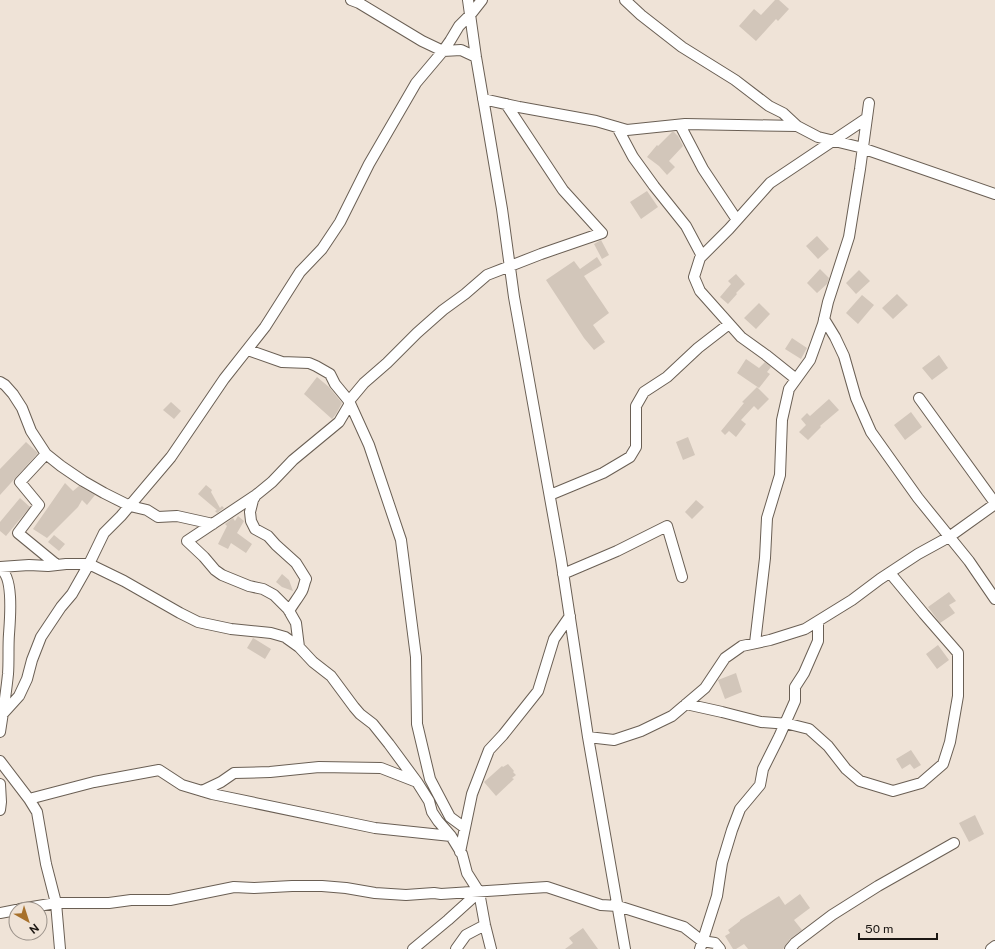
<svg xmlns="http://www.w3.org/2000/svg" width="995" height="949" viewBox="0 0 995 949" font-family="'Public Sans',sans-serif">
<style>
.building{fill:#d2c6ba}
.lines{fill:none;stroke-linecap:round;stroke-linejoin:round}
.street-casing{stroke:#6a5f54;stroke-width:12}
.street{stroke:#fff;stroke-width:10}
</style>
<rect width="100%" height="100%" fill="#efe3d7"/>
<path class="building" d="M775,0H779L789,9L778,21L776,19L756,41L739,26L754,9L761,15Z
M672,132H674L678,136L683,146L669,161L675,167L667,175L659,166L647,157L657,145L658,146Z
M647,191L658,207L641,219L630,202Z
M817,236L829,249L818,259L806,246Z
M601,240L609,255L602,259L594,244Z
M597,257L602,265L584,276L609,313L593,325L605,342L594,350L584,338L546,280L574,261L580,269Z
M820,269L829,278L827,284L817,293L807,283Z
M859,270L870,281L856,294L846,283Z
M736,274L745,284L736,293L737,294L728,304L720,297L731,284L728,281Z
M897,294L908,305L893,319L882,308Z
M862,295L874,305L858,324L846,313Z
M759,303L770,314L756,329L744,318Z
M792,338L807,348L801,359L785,349Z
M939,355L948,368L932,380L922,368Z
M746,359L759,368L765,362L771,367L767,372L770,374L759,388L737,373Z
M317,377L329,387L342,403L336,414L332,419L304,394Z
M757,387L769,399L758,410L754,406L741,420L746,424L736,437L729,431L725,435L721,431L744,403L742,402Z
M829,399L839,410L820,426L821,427L808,440L799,432L806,425L801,419L807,413L810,416Z
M171,402L181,411L174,419L163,410Z
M911,412L922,427L905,440L894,425Z
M688,437L695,455L683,460L676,442Z
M26,442L38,453L0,495V469Z
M65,483L73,491L79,486L95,495L87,505L82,500L78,507L47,538L33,529Z
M206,485L212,490L211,492L220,508L222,506L224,508L217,513L215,511L217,510L198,494Z
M20,498L30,507L6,536L0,531V522Z
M696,500L704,507L692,519L685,512Z
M238,516L244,521L237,533L252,544L246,553L231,543L228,549L218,544L227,526L225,524L233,518L235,521Z
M54,535L65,544L59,551L48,542Z
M282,574L289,580L293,591L282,587L276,582Z
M949,592L956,601L949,605L955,613L940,623L928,607Z
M253,638L271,649L265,659L247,648Z
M938,645L949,660L937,669L926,654Z
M736,673L742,692L725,699L718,680Z
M911,750L921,765L914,769L910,764L902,769L896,759Z
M508,764L514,771L513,772L516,775L512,778L514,779L496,796L484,782L502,766L503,767Z
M975,815L984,834L969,842L959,823Z
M800,894L810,908L794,920L802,930L790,939L783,949H748L744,944L736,949H733L725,936L730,933L728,930L740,921V920L779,896L785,905Z
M583,928L598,949H565L573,943L569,938Z"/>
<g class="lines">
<g class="street-casing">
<path id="street" d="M351,0L359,3L422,41L443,51L461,50L476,57
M468,0L476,57L502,209L514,297L561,559L588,737L625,949
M625,0L641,15L682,47L735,80L769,106L783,113L797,126L818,137L859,147L995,194
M483,99L519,107L596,121L627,130L685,124L797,126
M680,125L703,169L737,220
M617,127L633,157L654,186L686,226L702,256
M824,319L835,337L844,356L856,398L871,432L918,498L969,561L995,599
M248,350L282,362L309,363L316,366L330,374L335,384L349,401L369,445L401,540L416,657L417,724L430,779L450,817L465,828
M796,379L766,355L741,337L700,291L694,277L700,258L729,229L770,183L867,118
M0,382L5,385L13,394L22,408L31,431L46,454L61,466L83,481L104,493L130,506L147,510L158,517L177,516L213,524
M919,398L995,503
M46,454L20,482L39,505L18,533L57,565
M256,495L253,500L250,512L251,521L255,529L268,536L276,545L296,563L306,579C304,583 304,587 302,591C298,598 293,604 289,611
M550,495L603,473L630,457L636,447V406L644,392L667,377L698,348L729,324
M0,567L29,565L48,566L66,564H89L124,581L180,613L198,622L231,629L271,633L285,637L299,647L313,662L331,676L354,707L360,714L373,724L389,744L417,782L429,801L432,812L438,821L451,836L462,854L467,873L479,892L485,925L491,949
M0,569C14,576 10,620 9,634C8,647 9,661 8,674C6,694 3,713 0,732
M563,574L617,551L667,526L682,577
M755,643L765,558L767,518L780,475L782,420L789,389L810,360L823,324L828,302L849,237L860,169L869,103
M299,647L296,623L288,609L274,595L263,589L249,586L222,575L215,570L204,557L187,541L256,495L272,482L293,460L339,422L349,405V401L364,383L387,363L417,333L443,310L465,294L487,275L541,254L602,233L563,190L506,104
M686,704L722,712L761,722L789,724L809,729L828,746L846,769L860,781L893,791L921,783L943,764L950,742L958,696V653L924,614L890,573
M0,717L19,696L27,679L32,660L41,637L61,607L72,594L89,564L104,533L121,516L171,457L224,379L265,327L300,272L322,249L340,222L369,164L416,83L443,51L450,41L459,26L471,14L482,0
M588,737L614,740L641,731L672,716L705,688L725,658L742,646L770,640L805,629L852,600L880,579L918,554L949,537L995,504
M0,761L29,799L37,812L46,864L56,903L60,949
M0,784L1,802L0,810
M202,791L221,782L234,773L270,772L319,767L381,768L417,782
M29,799L94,782L159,770L182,785L212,794L375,828L451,836
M460,852L472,794L489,750L503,735L538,691L554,639L570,616
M20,909L56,903H109L131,900H170L234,887L254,888L292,886H322L346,888L375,893L406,895L434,893L441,894L547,887L601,905L618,906L684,927L702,941L715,943L720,949
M0,913L16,910
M413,949L448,920L479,892
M456,949L466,935L485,925
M700,949L717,896L722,863L732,830L740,809L760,785L763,769L779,737L795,701V687L804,673L818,641V621
M790,949L795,943L832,915L878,886L954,843
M991,949L995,946"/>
</g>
<use href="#street" class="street"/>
</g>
<g transform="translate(28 921) rotate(141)"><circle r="19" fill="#efe3d7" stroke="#9a9189"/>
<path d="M0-3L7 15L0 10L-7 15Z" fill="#a7712c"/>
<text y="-6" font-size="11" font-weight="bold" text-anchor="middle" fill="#1b1713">N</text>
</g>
<path d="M859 933v6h78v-6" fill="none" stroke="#1b1713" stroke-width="2"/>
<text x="865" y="933" font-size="12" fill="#1b1713" stroke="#efe3d7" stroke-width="3" paint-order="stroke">50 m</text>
</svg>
